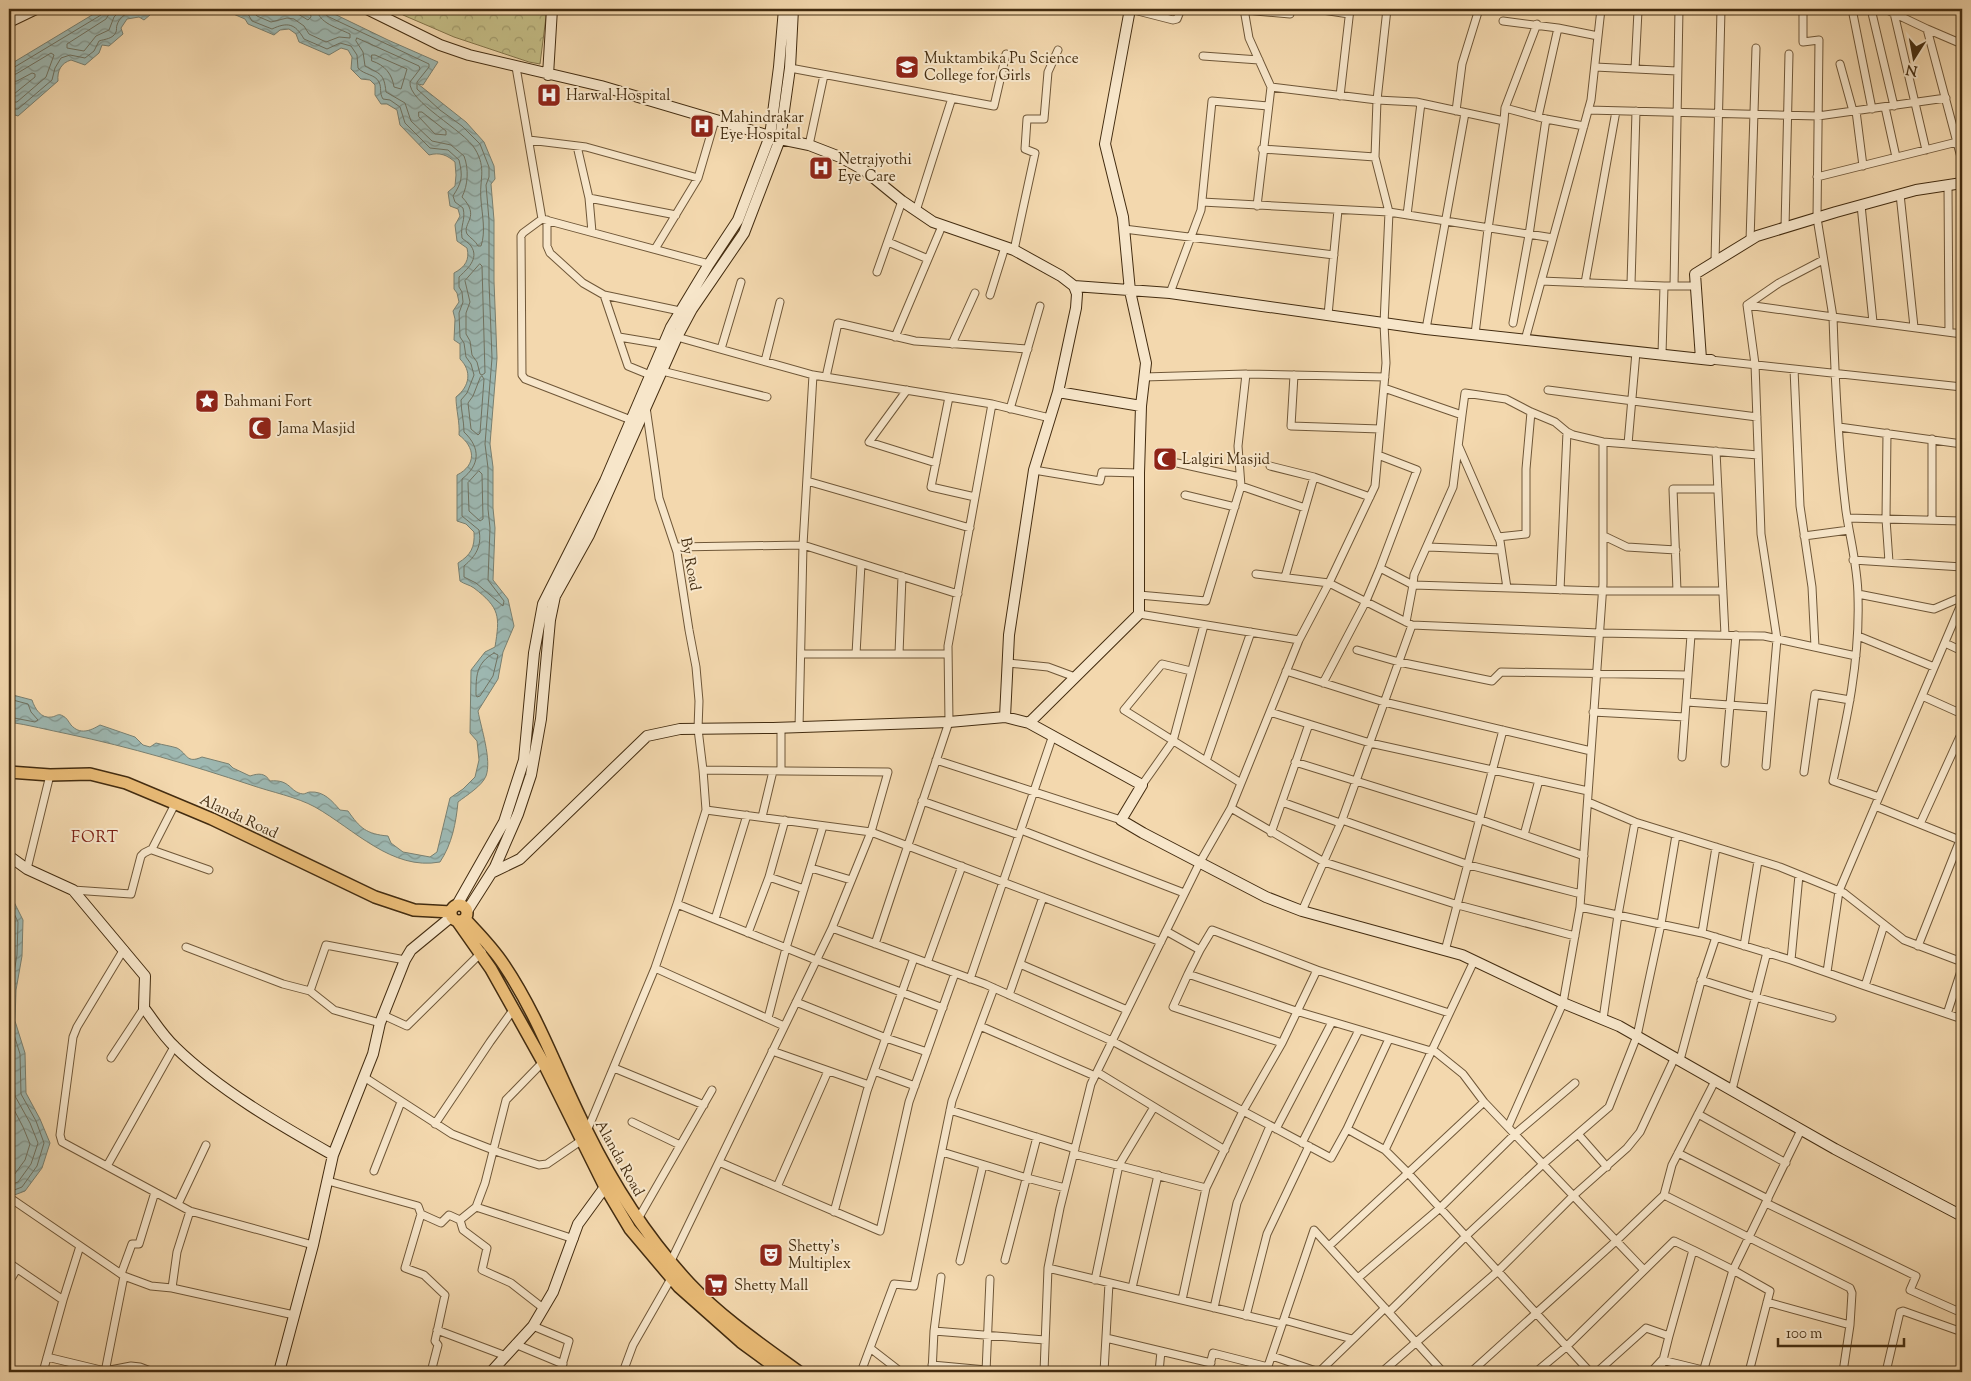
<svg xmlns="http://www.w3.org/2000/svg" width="1971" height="1381" viewBox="0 0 1971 1381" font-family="'Sorts Mill Goudy',serif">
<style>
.park{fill:url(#park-crowns);stroke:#83744a}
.water{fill:url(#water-waves);stroke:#798071}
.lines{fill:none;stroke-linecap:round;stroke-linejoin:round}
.shore{stroke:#707261;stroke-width:1}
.street-casing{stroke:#6f5738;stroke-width:9}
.secondary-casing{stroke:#432c10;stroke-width:12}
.primary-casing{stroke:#432c10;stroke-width:14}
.street{stroke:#f7e6ca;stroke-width:7}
.secondary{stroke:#f7e6ca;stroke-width:10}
.primary{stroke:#eabc77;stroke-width:11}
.labels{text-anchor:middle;stroke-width:4;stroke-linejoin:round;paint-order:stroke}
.poi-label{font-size:15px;fill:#432c10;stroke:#f7e6ca;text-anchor:start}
.street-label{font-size:15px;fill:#432c10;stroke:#f7e6ca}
.neighbourhood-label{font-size:16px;letter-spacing:1px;fill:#7a1f14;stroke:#f7e6ca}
</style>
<defs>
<pattern id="park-crowns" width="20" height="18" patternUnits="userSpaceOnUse" patternTransform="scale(1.25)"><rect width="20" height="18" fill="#c3bc85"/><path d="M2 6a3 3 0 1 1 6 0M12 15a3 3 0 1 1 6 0" fill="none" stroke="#a0996b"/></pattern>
<pattern id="water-waves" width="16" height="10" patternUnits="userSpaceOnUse" patternTransform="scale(1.25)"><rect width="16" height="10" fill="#9db8b2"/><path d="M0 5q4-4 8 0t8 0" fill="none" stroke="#82968f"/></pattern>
</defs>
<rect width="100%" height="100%" fill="#f3d8ae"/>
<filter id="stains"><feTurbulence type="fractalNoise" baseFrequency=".004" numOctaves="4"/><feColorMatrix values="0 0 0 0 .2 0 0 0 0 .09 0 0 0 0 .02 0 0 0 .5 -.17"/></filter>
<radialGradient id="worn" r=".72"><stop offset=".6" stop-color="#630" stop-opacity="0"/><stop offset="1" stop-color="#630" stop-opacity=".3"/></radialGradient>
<path class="park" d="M395,9H547L540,64L529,62L454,37L403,15Z"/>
<path class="water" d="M102,9H157L144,20L139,17L127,19L121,28L123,34L109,46L102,45L99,53L85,65L71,60C61,63 57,71 58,81L18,116L9,113V65Z
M225,9H324L388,40L438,62L423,85L418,84L466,122L484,142L494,166L495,179L491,184L494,220V281L497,358L490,444L493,467V508L495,528L493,580L508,599L514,626L503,652L498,679L478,711C481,728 492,760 486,776C482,786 467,795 458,802C456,823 452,844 440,862C392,871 354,829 315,807C297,797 271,792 251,785C191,765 130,747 68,734C48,730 29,725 9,722V694L32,700C35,709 41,719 52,717C57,716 58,713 63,716C67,718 68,721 71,725C80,735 90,731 100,725L135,737L143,745L150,747L156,743C163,745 171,746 177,748C188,754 186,764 202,757L229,764L233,768L250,776C259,773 265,773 270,781C291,779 289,792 303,794C305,794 308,792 310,792C324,791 332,801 340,810L348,811C360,828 366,834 388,836L391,843L403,852L430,857L437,852L450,798L463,789L475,777L479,760L477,741L470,733L471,670L485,652L495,647C500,616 500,608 474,588C470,585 464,584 460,581L458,563C471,555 475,547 474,532L466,524L457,521V475C477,465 475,447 459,435C460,422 456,410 456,397C470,386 472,371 460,359V344L454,340L455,319L453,311L459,302L457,293L454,289V273C465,267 470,260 467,248L457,241L455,225L460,216L458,209L450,206L448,192L455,186L456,175L455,162C447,155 440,152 429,155L400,125L397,110L387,104H381L375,95V85L370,80L361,79L351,69L352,57L348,50L341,48L329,55L299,42L296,34L289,29L280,30L274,35L248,24L245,19L224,10Z
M9,892L23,920L22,956L16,990L15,1021L25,1053L26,1093L40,1119L50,1143L42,1168L25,1191L9,1197Z"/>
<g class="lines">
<path class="shore" d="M110,9L109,14L106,19L67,44V48L84,51L96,36L109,30L114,17L122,9
M234,9L248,14L252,21L272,29C287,22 295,23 304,39L327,49L340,43L351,46L357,55L358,68C364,75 375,74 379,82C382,88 379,93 383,99L390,100L400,107L405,123L430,148L448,150L459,160C463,177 462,182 453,196L455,202L463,208C466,220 460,225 462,238C464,240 469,243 471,246C480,259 466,270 459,277V287L462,292L463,302L459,313L460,337L464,343L466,357L471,364L474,375L467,393L461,400C461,411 464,421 464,432C481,448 480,465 462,479V516L479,530C482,546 476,556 464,566V577L476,583L503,606L504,601L488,580L490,528L488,509V468L485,444L492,358L489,282V220L486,185L489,177V167L480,144L462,126L440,110L417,89V82L429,67V64L327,16L324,9
M250,9L257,16L271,22L287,18L294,19L304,26L309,34L326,42L339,37L350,38V34C338,28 318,23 317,9
M261,9L271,13L293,11L308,20L311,17L310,9
M357,38L419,66L420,69L410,82C408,102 464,130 475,149C487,169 479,179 481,200C482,214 486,232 481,246H478C476,241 470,238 467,234C462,223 481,217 462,197C468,185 469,169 464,156L451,145L432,141L411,121L405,103L386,92C384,73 380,74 365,66L363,52L356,41Z
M372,55H375L407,69L401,89L394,87C392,74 385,65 372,61Z
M9,69L13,68L101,15L104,9
M9,75L16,74L51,53L54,55L46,77L17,102H9
M9,82L17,81L32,73L35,74V77L14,94L9,95
M9,109H18L52,80L55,68L61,58L70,55L85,58L94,51L99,41C105,39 113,39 116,32C117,30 116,27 117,25C121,13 133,10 144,13L149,9
M419,112H422L446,131V135L435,134L419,117Z
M480,264L482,266L485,373L482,375L480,374L477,362L472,355L470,341L466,334V313L470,302L465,281Z
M482,376L484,379L480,433L478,435L471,429L468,403L473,396L480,378Z
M479,471L482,474L483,519L480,521L469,511L468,483Z
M494,653L498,655L493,676L480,696L477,697L476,695C476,676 476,663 494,653Z
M9,699L28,704L31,712L38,720L35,722L9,717
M9,903L18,922L17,955L11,990L10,1022L20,1054L21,1094L36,1121L44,1143L37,1166L22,1187L9,1192
M9,917C16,930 12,952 9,966
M9,1040L13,1055L15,1096L30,1123L38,1143L31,1164L18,1182L9,1185
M9,1100L23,1127L30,1144L25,1160L14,1175L9,1177"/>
<g class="street-casing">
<path id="street" d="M1130,9L1173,20L1177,19L1181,9
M1244,9L1249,38L1271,87L1257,206
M1316,9L1349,14
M1387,9L1377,100L1375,157L1389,212L1384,324L1386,363L1375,486L1329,583L1299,640L1231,808L1324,862L1458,905L1575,936
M1803,9V42L1819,40L1817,218L1833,317L1962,334
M1852,9L1872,109
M1871,9L1894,106
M1885,9L1927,29L1962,161
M1244,10L1290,14V9
M1894,13L1926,150
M1503,21L1558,28L1538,117
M1558,28L1598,36
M1927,29L1962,44
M1203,56L1259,60
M1840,64L1853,111
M516,67L542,219L709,264
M1595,67L1677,71
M790,68L994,106L1006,54
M1635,69L1638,11
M1271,87L1377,100L1416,102L1504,121L1505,108L1546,119L1584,126
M1340,96L1350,9
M1885,107L1896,157
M1505,108L1537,24
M1588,110L1818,116L1946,98
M1456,111L1462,64L1479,9
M1856,111L1863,166
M529,140L586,147L698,178
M809,145L824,75
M577,146L589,198L676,215
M1262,149L1375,157
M1817,177L1957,142
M1948,185L1949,332
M1900,194L1914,327
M589,198L592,232
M1202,202L1389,212L1553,238
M1861,205L1873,322
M916,211L952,98
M1407,215L1421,103
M542,219L523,233L521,236L522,375L525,379L631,420
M547,220V246L550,253L583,283L604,295
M1785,228L1789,54
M1124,229L1334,255
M1750,241L1756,48
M888,242L928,259
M655,249L698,178L715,120
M1014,250L1035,153L1025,149L1027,119H1044L1048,72L1058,50
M1715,262L1721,9
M877,272L902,201
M1541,281L1664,286
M1585,283L1616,111
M1631,284L1636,111
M1674,286L1679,9
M1170,293L1201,210L1212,101L1268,106
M990,295L1005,247
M1747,305L1833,317C1835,381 1838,447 1846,511C1850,539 1858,568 1858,597C1860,661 1847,719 1833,781L1879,797
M1328,315L1338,210
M1513,323L1529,235L1546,119
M1426,329L1465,113
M1475,334L1488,229L1504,121
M619,337L667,345
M677,337L813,375L992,404
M895,337L942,226
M1525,340L1591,100L1601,9
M952,344L975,293
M721,349L741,282
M1636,352L1628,444L1758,455
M1662,354L1664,286H1696
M1711,360L1962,387
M765,361L780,302
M1794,369L1800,506L1812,587L1815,647
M662,371L767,397
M1246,374L1385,377
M650,375L628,366L604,295L680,311
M1294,375L1291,426L1380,429
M826,377L838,323L915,341L1028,349
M907,390L869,442L936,463
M1548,390L1757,417
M949,397L931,487L975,497
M646,407L659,498L677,552L689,630L696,667L699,701L698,729L703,770L888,772L871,832L832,928L985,984L1112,1041L1331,1158L1347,1129L1385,1150
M1010,409L1040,306
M1462,415L1465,393L1506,399L1531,412L1555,422L1567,432L1573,435L1603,442L1628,444
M1839,427L1962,444
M1887,433L1886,519L1889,562
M1459,447L1500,541L1507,588
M1716,451L1725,635
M1378,455L1417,470L1380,568L1413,585L1414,575L1453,487L1462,415L1384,388
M1177,463L1240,477
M1270,466L1314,477L1370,497
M1034,470L1100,481L1102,472L1139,473
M807,481L970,528
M1241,486L1305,508
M1185,495L1235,507
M1847,518L1962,521
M1932,520V439
M1604,536L1627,547L1676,550
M1804,536L1849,530
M1498,537L1526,534V469L1531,412
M676,547L803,545L958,594
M1428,547L1501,550
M1853,560L1962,567
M1256,574L1329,583L1412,625L1599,633L1764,636L1856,656
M1285,577L1314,477
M1560,590L1567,432
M1677,591L1673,489H1718
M1858,594L1934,609L1962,597
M1139,595L1206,601L1241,486L1238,446L1246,374L1144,377
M1139,614L1299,640
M1406,622L1413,585L1602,591H1723
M1858,636L1934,667
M1945,643L1962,651
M1357,650L1399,662L1492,681L1501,672L1688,675
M801,654H948
M856,654L861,564
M899,654L902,576
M1008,663L1048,667L1075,677
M1191,671L1162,664L1124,710L1241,783
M1286,671L1384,702L1591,751
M1323,683L1366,601L1380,568
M1922,696L1962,714
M1687,702L1771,708
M1270,712L1370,743L1588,791
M1593,712L1685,717
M799,728L803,545L813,375
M1682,757L1691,635
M936,760L1121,820
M1206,761L1251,632
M1295,762L1481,820L1584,856
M1725,763L1736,635
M1766,766L1777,639L1761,534L1755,364L1747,305L1779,283L1823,260
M703,770L706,810
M781,771V728
M1804,772L1815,694L1850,700
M1142,785L1173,741L1204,625
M922,801L1019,835
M1282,802L1340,823
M1588,802L1635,822L1780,867L1844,893L1904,940L1962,962
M1875,806L1962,841
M762,817L773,771
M785,820L769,877L804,889
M1342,820L1469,865L1581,894
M1920,824L1962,732
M1021,830L1184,893
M1271,833L1309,724
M1524,835L1539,780
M152,850L209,870
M811,868L851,880
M27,869L50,775
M73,890L131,894L141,856L144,853L152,849L175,804
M677,904L816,960L943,1008
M1580,907L1702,933L1791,960L1799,875
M1302,911L1342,820L1412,625
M715,919L747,815
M1166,931L1200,950L1212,930L1317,970
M748,933L769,877
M1702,933L1716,847
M875,944L949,722L948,646L992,404L1050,418
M1744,946L1758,861
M1918,946L1962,835
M186,947L283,984L310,991L334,1010L380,1023
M124,949L77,1027L73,1037L60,1135L62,1142L190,1211L313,1245
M1200,950L1188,974L1296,1011L1431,1051
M1445,951L1503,730
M1791,960L1865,986L1884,925
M1474,961L1385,1150L1408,1173L1484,1102L1644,1270
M927,963L962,866
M1020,964L1127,1010
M655,968L784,1026
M1827,972L1839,891L1962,602
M1188,974L1173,1007L1282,1043
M970,979L1053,735
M1701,980L1755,997L1832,1018
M1865,986L1962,1019
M310,991L326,945L405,960
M1009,995L1043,897
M796,1002L886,1038L927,1052
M1947,1014L1962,968
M383,1015L407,1026L482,952
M768,1018L786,948L823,826
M1603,1019L1618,915L1635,822
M980,1026L1095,1076
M1432,1049L1463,1074L1484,1102
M772,1051L869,1085
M111,1058L144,1008
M1680,1060L1700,985L1716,937
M543,1062L506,1100L485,1183L476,1207L460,1220L463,1230L487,1248L482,1270L511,1283L543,1308
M614,1068L704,1105
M874,1071L915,1086
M1097,1072L1225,1150
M364,1077L452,1134L501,1153L539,1165L547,1164L582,1140
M1732,1090L1767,952
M950,1110L1075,1149
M1698,1114L1786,1163
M632,1122L680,1145
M435,1124L490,1042L513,1010
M1508,1127L1563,1003L1580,907L1603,584V442
M1276,1129L1332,1022
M1347,1129L1389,1039
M587,1131L655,968L677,904L706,810L871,832L1161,942
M1578,1134L1607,1167
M1302,1143L1359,1030
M942,1152L1027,1178L1065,1188
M1678,1153L1768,1199
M1074,1154L1206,1188
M719,1162L880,1231L909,1102L955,973
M107,1166L174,1047
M374,1171L401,1102
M328,1181L418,1206L421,1214
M777,1187L828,1071
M1664,1195L1672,1165L1715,1081
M13,1200L124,1276L105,1372
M1766,1203L1916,1276L1910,1290L1962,1313
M178,1204L206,1145
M476,1207L574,1239
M834,1212L867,1091L914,958
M638,1219L712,1090
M1329,1246L1408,1173L1590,1372
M1005,1260L1037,1137
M960,1261L983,1165
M9,1263L63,1300L43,1372
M670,1263L832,928
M1048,1268L1282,1324
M121,1274L132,1244H139L155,1192
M124,1276L151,1286L172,1288L177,1252L190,1211
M1358,1278L1440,1208L1515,1134L1575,1083
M1095,1280L1119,1165L1154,1107
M9,1282L17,1269
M172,1288L294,1315
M1132,1288L1158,1175
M63,1300L80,1246
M1182,1300L1206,1188L1243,1111L1282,1043L1317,970L1449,1013
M1767,1302L1850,1325L1843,1372
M1214,1308L1237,1203L1270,1126
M1389,1312L1466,1236L1543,1164L1609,1107L1637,1036L1661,924L1676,835
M1246,1316L1267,1234L1309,1146
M1284,1320L1352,1339
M533,1326L569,1341L560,1372
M437,1330L506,1356
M934,1331L941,1277
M1669,1336L1693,1250L1733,1270L1703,1372
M1106,1338L1211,1363
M515,1344L563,1364
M870,1348L894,1284L914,1286L952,1101L994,988
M1272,1356L1319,1372L1385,1308
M47,1357L105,1371L131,1366L140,1367L153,1372
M932,1365L986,1370
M431,1372L438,1345L435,1341L445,1295L424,1275L405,1268L421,1214L441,1223L449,1215L460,1220
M623,1372L633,1345L673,1275
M861,1372L870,1348L901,1372
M932,1372L934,1331L1045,1340
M986,1372L990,1279
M1044,1372L1048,1268L1060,1208L1091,1084L1200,862L1231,808
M1104,1372L1109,1283
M1159,1372L1161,1351
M1208,1372L1213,1353L1268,1367
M1266,1372L1314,1230L1443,1372
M1382,1372L1498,1271L1573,1196L1627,1148L1640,1132L1675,1057
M1471,1372L1616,1241L1664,1195L1850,1288L1852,1293L1850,1325
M1536,1372L1566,1347L1674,1241L1693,1250
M1597,1372L1646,1328L1669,1336L1660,1372
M1651,1372L1662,1360L1711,1372
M1749,1372L1770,1291L1733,1270L1801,1130
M1886,1372L1900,1312L1903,1311L1962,1332"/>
</g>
<g class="secondary-casing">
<path id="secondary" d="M367,9L440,45L469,55L601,86L780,139L809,145L840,157L864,170L902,201L933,222L1014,250L1061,276L1074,286L1077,294L1076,308L1058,392L1034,470L1009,635L1005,717
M9,22L36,9
M548,75L552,9
M1074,286L1170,293L1426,329L1711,360
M1701,359L1695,274L1757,236L1836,212L1916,190L1962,183
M1058,392L1141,406
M1029,723L1139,614V473L1141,406L1146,363L1130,291L1123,217L1105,144L1130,9
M9,856L27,869L73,890L145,976L144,1008C154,1021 163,1036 175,1047C219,1090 280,1125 333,1155
M491,873L520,859L647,736L680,729L773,728L949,722L1005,717L1029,723L1142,785L1121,820L1143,833L1266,897L1302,911L1462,955L1563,1003L1619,1026L1835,1149L1962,1216
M457,905L504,822L524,760L534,653L543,604L605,481L671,327L709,264L738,220L770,136L779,67L784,9
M467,911L495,867L518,814L531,775L541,719L550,620L555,596L589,535L677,337L692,309L744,233L780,139L790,68L793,9
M279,1372L313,1245L333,1155L373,1054L380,1023L405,960L411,950L451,917
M491,1372L533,1326L553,1292L578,1224L605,1187"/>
</g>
<g class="primary-casing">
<path id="primary" d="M9,772L50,775L90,774L126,783L212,819L375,897L414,910L451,912
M451 913a8 8 0 1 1 16 0a8 8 0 1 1-16 0Z
M465,919C479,934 493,948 504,965C539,1017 559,1076 587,1131C614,1186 648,1239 690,1284C722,1318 762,1345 799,1372
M458,922L491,969L543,1062L605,1187L630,1229L679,1287L741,1342L782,1372"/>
</g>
<use href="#street" class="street"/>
<use href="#secondary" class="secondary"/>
<use href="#primary" class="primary"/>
</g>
<defs>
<g id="university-square" transform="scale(1.25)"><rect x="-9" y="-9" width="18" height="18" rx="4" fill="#8f2418" stroke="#f7e6ca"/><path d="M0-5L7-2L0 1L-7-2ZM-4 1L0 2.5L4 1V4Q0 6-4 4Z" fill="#fff"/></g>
<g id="hospital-square" transform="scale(1.25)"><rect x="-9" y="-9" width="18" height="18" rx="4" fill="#8f2418" stroke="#f7e6ca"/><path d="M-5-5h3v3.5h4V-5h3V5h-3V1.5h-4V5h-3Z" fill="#fff"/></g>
<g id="sight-square" transform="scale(1.25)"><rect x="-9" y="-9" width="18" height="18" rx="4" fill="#8f2418" stroke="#f7e6ca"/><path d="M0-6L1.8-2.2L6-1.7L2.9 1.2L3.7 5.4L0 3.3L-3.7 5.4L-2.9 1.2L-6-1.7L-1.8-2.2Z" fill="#fff"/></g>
<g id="mosque-square" transform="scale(1.25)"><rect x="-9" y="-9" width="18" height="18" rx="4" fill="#8f2418" stroke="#f7e6ca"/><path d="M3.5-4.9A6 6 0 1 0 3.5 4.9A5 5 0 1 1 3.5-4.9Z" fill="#fff"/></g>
<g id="theatre-square" transform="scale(1.25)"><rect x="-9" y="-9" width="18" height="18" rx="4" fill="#8f2418" stroke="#f7e6ca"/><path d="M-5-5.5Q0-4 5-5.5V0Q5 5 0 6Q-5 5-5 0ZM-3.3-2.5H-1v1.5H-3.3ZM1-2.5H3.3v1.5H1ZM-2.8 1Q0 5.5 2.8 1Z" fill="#fff"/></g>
<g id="supermarket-square" transform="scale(1.25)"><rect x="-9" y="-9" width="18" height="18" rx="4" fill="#8f2418" stroke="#f7e6ca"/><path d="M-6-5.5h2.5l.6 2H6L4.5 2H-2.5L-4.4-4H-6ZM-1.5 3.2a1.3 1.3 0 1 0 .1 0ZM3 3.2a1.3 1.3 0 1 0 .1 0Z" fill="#fff"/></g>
</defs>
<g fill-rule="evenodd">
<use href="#university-square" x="907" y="67"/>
<use href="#hospital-square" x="549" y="95"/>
<use href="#hospital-square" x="702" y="126"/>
<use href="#hospital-square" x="821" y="168"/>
<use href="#sight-square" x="207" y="401"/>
<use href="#mosque-square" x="260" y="428"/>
<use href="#mosque-square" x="1165" y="459"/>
<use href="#theatre-square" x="771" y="1255"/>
<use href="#supermarket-square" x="716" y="1285"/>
</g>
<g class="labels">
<g class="poi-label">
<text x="924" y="63">Muktambika Pu Science<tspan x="924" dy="17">College for Girls</tspan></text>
<text x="566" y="100">Harwal Hospital</text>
<text x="720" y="122">Mahindrakar<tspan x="720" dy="17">Eye Hospital</tspan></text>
<text x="838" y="164">Netrajyothi<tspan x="838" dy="17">Eye Care</tspan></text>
<text x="224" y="406">Bahmani Fort</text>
<text x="278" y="433">Jama Masjid</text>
<text x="1182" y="464">Lalgiri Masjid</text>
<text x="788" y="1251">Shetty's<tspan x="788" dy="17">Multiplex</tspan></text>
<text x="734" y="1290">Shetty Mall</text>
</g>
<g class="street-label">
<text transform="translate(691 564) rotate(79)" y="5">By Road</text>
<text transform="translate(239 816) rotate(25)" y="5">Alanda Road</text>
<text transform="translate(620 1158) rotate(61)" y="5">Alanda Road</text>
</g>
<g class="neighbourhood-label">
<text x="95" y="842">FORT</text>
</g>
</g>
<rect width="1971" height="1381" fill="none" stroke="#f3d8ae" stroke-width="30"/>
<rect x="10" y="10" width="1951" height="1361" fill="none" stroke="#432c10" stroke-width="2.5"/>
<rect x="15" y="15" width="1941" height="1351" fill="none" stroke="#432c10"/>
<g transform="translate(1914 58) rotate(191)" stroke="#f7e6ca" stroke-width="4" paint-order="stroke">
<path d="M0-4L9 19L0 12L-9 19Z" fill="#432c10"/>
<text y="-8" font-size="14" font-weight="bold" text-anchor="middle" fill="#432c10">N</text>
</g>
<path d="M1778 1338v8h126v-8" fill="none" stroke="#432c10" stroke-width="2.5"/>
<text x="1786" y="1338" font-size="15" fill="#432c10" stroke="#f7e6ca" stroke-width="4" paint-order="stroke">100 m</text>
<rect width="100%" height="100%" filter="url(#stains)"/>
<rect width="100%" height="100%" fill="url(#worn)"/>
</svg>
